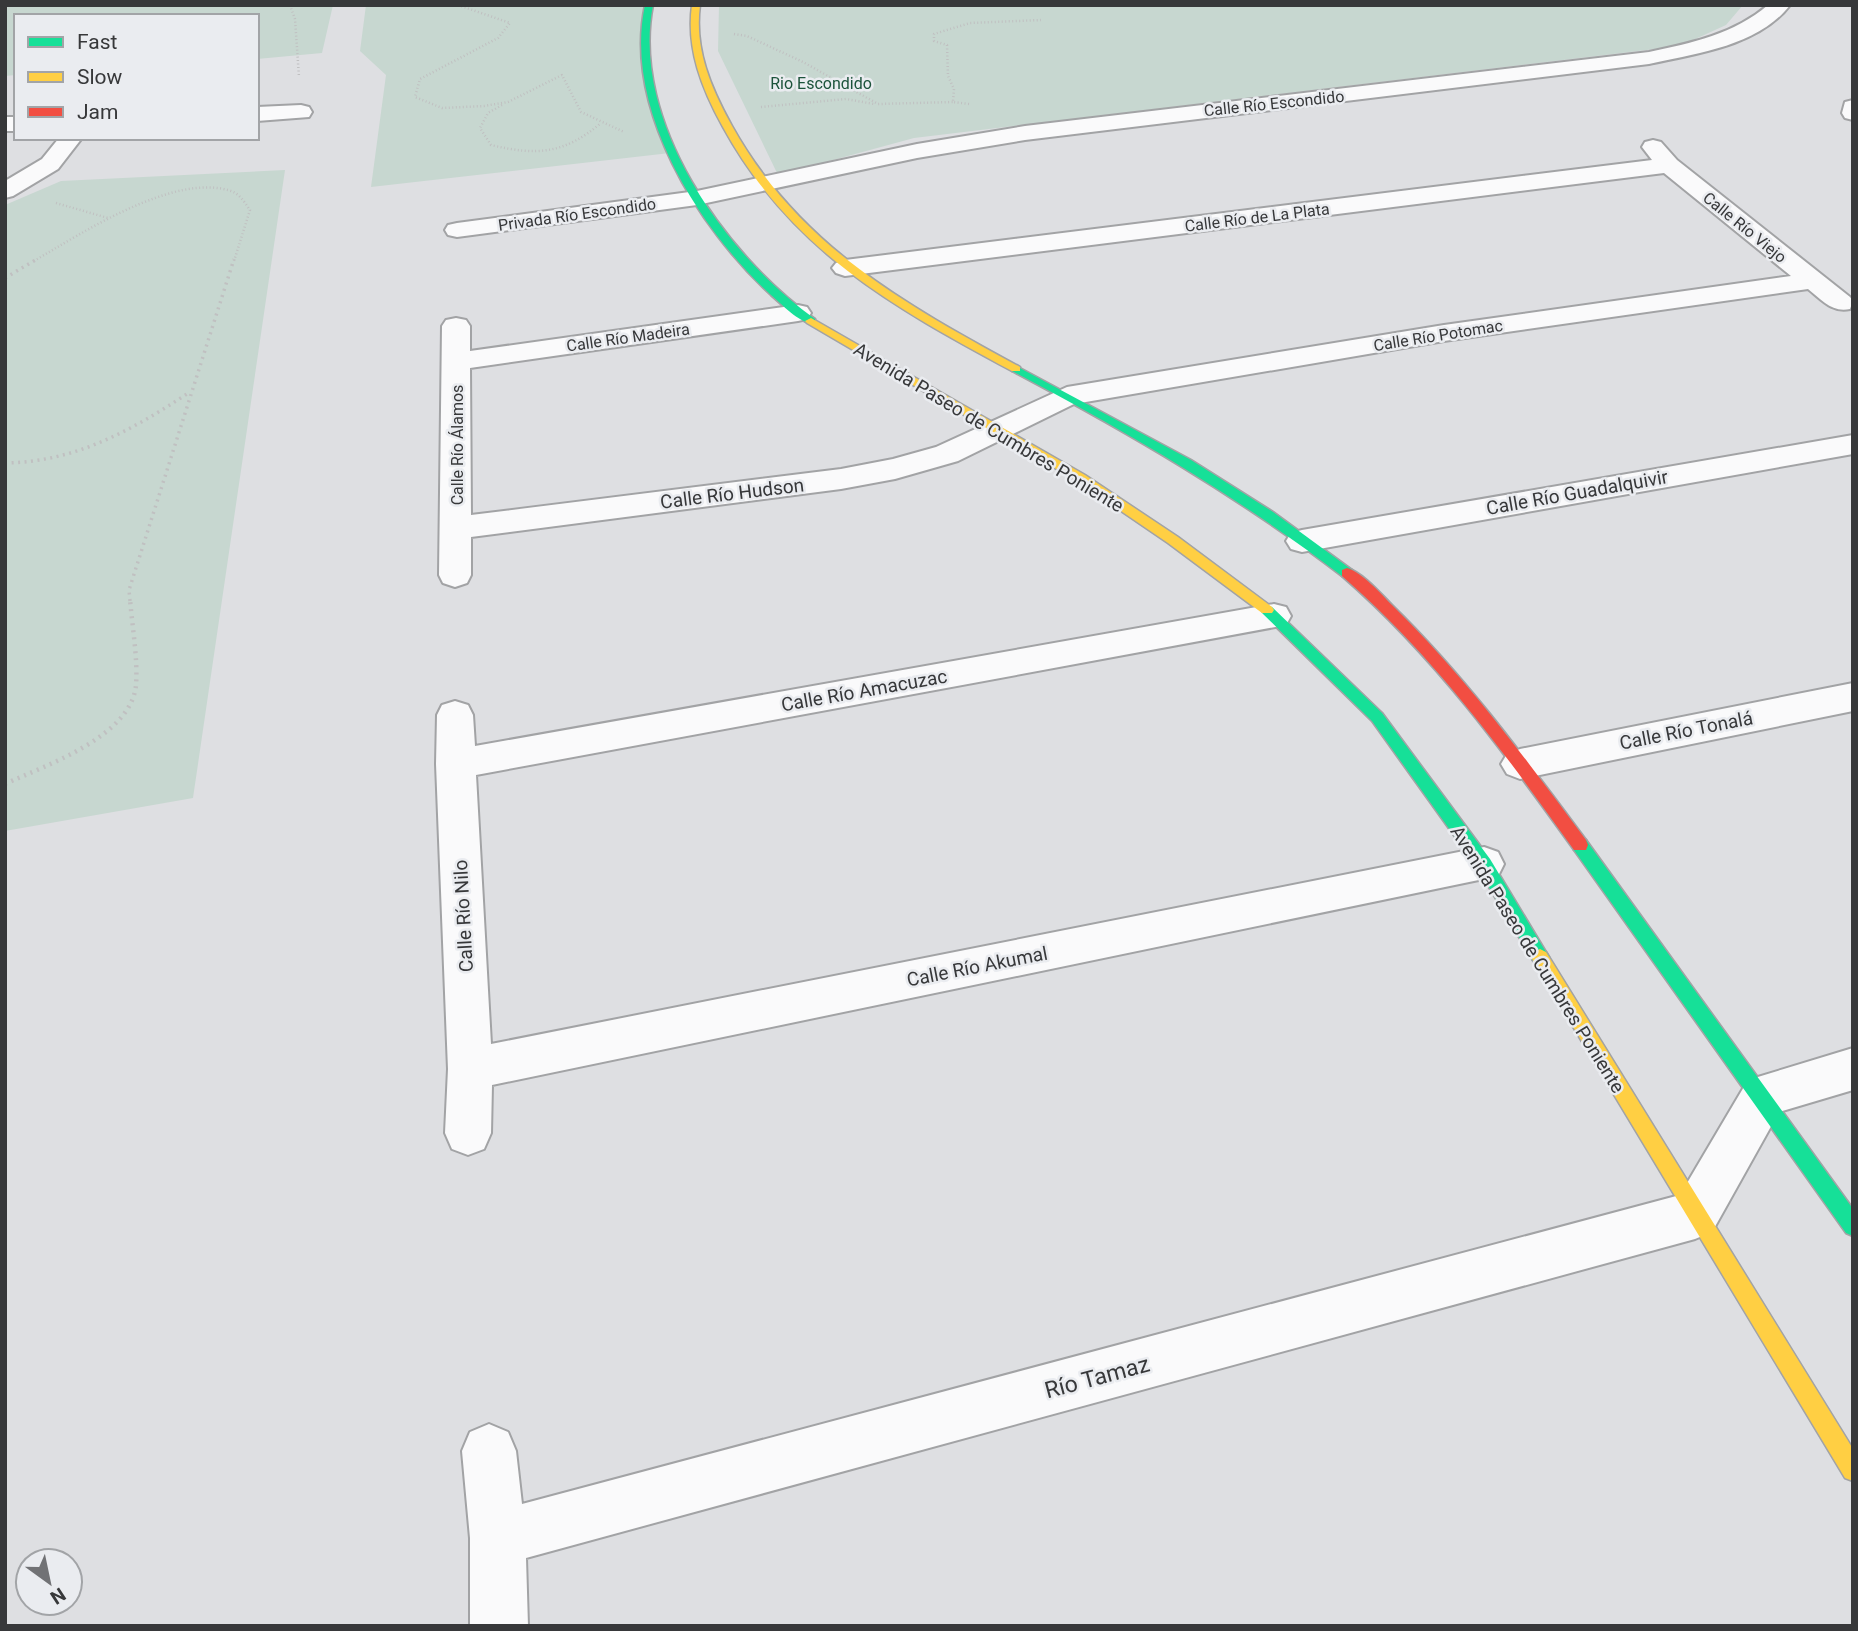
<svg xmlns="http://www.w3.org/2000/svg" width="1858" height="1631" viewBox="0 0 1858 1631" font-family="Roboto,sans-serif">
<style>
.green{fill:#c7d7d0}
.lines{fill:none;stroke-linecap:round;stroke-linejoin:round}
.street-casing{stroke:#a2a3a5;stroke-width:4}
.fast-casing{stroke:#a2a3a5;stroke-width:3}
.slow-casing{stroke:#a2a3a5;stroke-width:3}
.jam-casing{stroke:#a2a3a5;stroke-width:3}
.path-far2{stroke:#c0c0c1;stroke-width:2.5;stroke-dasharray:1 2.5;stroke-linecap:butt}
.path-far1{stroke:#c0c0c1;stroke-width:3.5;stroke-dasharray:2 4.5;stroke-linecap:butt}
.path{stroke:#c0c0c1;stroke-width:4.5;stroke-dasharray:2 5;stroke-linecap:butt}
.street{fill:#fafafb;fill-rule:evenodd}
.fast{fill:#16e098;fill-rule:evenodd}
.slow{fill:#ffcf43;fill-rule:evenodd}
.jam{fill:#f24e42;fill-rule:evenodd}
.labels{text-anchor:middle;stroke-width:5;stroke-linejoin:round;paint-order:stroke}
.far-park-label{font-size:16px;fill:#1c533b;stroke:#eaecf0}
.far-street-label{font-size:16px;fill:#37383a;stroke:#eaecf0}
.street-label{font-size:19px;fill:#37383a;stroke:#eaecf0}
.near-street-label{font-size:23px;fill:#37383a;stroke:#eaecf0}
</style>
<rect width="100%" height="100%" fill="#dedfe2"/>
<path class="green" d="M5,5H333L322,53L257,59V16H16V75L5,76Z
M366,5H653L641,53L670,153L371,187L386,75L360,51Z
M719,5H1743L1726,25L1680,46L914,138L778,175L718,51Z
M285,170L193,798L5,831V205L61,181Z"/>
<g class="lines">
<g class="street-casing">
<path id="street" d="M1768,5H1790C1759,46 1695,54 1649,64L1025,140L917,158L697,205L457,237L448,235L445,230L448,225L457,223L697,191L917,144L1025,126L1649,52C1692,43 1734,34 1768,5Z
M1853,100V120L1845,118L1842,113L1845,102Z
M301,105L309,107L312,112L309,117L257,121V107Z
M5,117H16V131H5Z
M59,138H82L58,169L13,196L5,198V181L42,159Z
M1653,140L1661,142L1677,160L1850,297L1853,301L1850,309C1832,313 1822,300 1808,289L1444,341L1074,404L958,461L895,479L841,489L471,537V575L467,583L455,587L443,583L439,575L442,326L446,320L456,318L466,320L470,326V351L798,305L807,307L811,313L807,319L798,321L470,368L471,515L841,469L893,459L936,447L1067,387L1444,325L1791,276L1664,173L845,276L836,273L832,268L836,263L845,260L1652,160L1642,147L1645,142Z
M1853,435V454L1302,552L1291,549L1286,541L1291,533L1302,530Z
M1274,604L1286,607L1291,616L1286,625L476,775L491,1044L1484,847L1498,852L1504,864L1498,876L492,1085L491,1133L484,1149L468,1155L452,1149L445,1133L448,1069L436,764L437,715L442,705L455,701L468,705L473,715L475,746Z
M1853,683V711L1520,779L1507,774L1501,764L1507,754L1520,749Z
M1853,1048V1090L1779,1112L1712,1232L1695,1239L526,1558L528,1626H470V1538L462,1451L470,1432L489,1424L508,1432L516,1451L522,1504L1680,1195L1748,1080Z"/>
</g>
<g class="fast-casing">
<path id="fast" d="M645,5H653C630,121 725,255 815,319V323C800,325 782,304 771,295C698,228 623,108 645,5Z
M1016,366L1191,460L1273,512L1352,570V576H1342C1239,497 1127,432 1012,371V367Z
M1267,605L1272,607L1382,713L1490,859L1546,952L1549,957L1546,962L1540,965L1534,962L1478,869L1372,721L1262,613L1260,610Z
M1580,838L1586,840L1853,1209V1236L1846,1233L1574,850L1572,845L1574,840Z"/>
</g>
<g class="slow-casing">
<path id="slow" d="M692,5H700C694,49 711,88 732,126C798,245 904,304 1020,367V371H1012C893,307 790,250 723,127C702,89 686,49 692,5Z
M811,318L1085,475L1178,537L1272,607L1274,610L1272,613H1262L1168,543L1077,481L807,323L805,321Z
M1540,949L1546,952L1853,1449V1481L1845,1478L1534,962L1531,957L1534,952Z"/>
</g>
<g class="jam-casing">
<path id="jam" d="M1347,568C1363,573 1380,593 1392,605C1465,676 1525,758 1586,840L1588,845L1586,850H1574C1504,752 1434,656 1342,576V570Z"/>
</g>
<path class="path-far2" d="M290,5L295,19L299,77
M389,5H401
M458,5L510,23L498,38L420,79L415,97L442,108L484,106L508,102L562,75L581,112L624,132
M734,34L747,36L803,62L878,104L953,102
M969,104L953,102L954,89L948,76L947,45L934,41V34L970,23L1041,20
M502,105L488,113L480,128L491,145C537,156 564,154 601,123
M761,107L846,99L874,104
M56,203L108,218
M34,261C82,233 175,172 231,191C240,194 245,203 250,210L234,261"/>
<path class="path-far1" d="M5,278L37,259
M5,463C76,462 132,430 190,392
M130,601L129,590L234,259"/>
<path class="path" d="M5,784C46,765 131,737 136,685C138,659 132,625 130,599"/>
<use href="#street" class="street"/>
<use href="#fast" class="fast"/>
<use href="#slow" class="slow"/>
<use href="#jam" class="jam"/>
</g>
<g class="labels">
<g class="far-park-label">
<text x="821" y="89">Rio Escondido</text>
</g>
<g class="far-street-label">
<text transform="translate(1274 103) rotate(-6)" y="6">Calle Río Escondido</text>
<text transform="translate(577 214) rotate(-8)" y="6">Privada Río Escondido</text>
<text transform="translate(1257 217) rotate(-7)" y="6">Calle Río de La Plata</text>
<text transform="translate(1745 227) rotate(39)" y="6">Calle Río Viejo</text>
<text transform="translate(1438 335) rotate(-9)" y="6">Calle Río Potomac</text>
<text transform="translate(628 337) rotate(-8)" y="6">Calle Río Madeira</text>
<text transform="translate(457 445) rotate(-90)" y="6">Calle Río Álamos</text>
</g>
<g class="street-label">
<text transform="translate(989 427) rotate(31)" y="7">Avenida Paseo de Cumbres Poniente</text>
<text transform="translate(1577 492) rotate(-10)" y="7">Calle Río Guadalquivir</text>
<text transform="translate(732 493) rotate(-7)" y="7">Calle Río Hudson</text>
<text transform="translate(864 690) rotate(-10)" y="7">Calle Río Amacuzac</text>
<text transform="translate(1686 730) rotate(-11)" y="7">Calle Río Tonalá</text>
<text transform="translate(463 916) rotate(-93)" y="7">Calle Río Nilo</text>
<text transform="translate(1538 959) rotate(58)" y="7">Avenida Paseo de Cumbres Poniente</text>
<text transform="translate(977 966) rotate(-11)" y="7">Calle Río Akumal</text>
</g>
<g class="near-street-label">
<text transform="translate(1097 1377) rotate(-15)" y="8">Río Tamaz</text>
</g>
</g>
<rect width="1858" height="1631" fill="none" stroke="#37383a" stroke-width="14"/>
<rect x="14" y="14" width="245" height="126" fill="#eaecf0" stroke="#a2a4a7" stroke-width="2"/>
<rect x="28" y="37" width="35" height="10" fill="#16e098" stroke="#a2a4a7" stroke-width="2"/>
<text x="77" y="49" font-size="21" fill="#37383a">Fast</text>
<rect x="28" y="72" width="35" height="10" fill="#ffcf43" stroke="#a2a4a7" stroke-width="2"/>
<text x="77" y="84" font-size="21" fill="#37383a">Slow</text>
<rect x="28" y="107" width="35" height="10" fill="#f24e42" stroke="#a2a4a7" stroke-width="2"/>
<text x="77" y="119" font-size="21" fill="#37383a">Jam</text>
<g transform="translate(49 1582) rotate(147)"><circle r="33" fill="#eaecf0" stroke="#a2a4a7" stroke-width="2"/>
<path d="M0-5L12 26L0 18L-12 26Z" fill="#717275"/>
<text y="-10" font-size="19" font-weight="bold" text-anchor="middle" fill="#37383a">N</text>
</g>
</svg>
